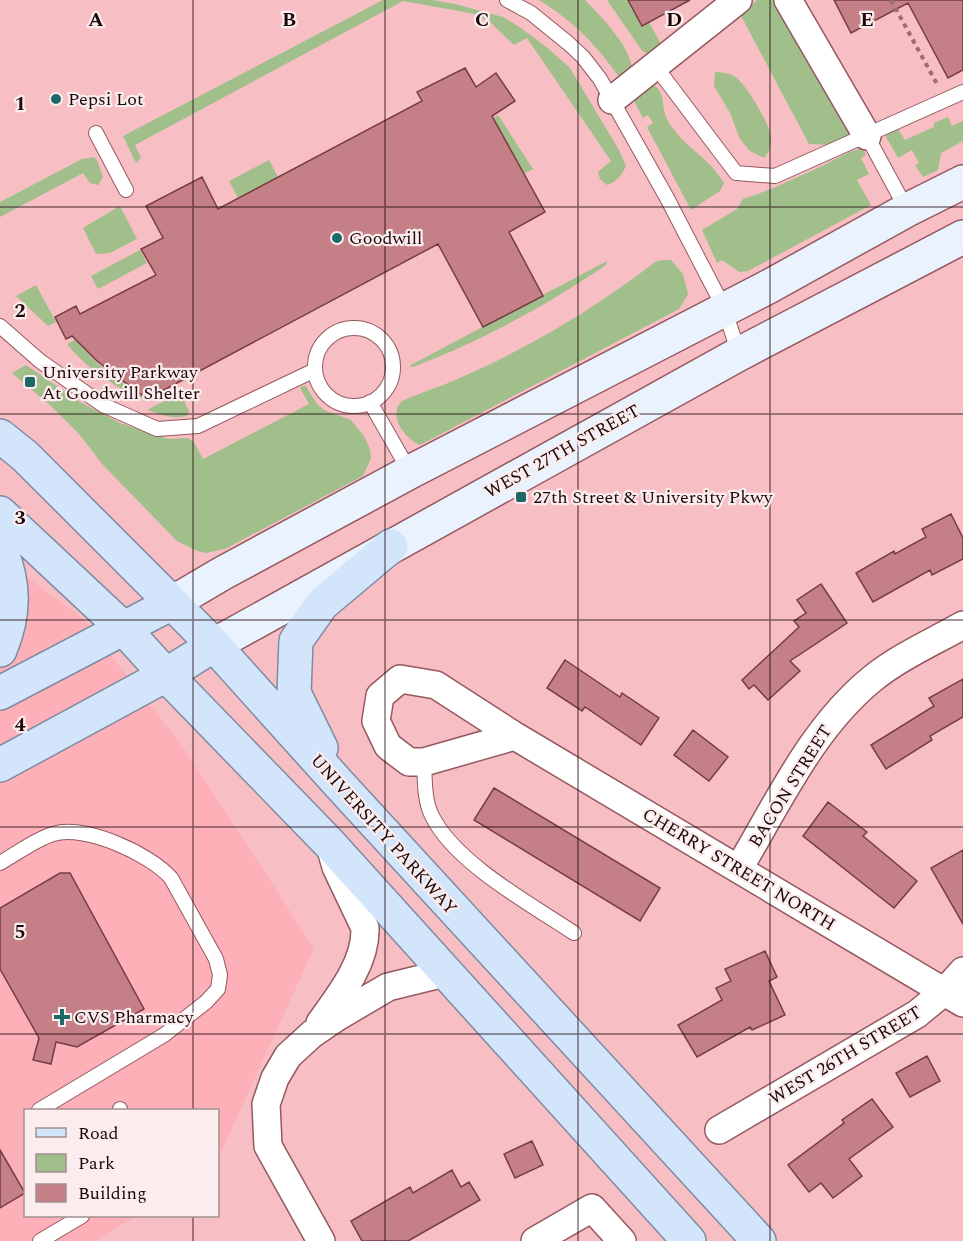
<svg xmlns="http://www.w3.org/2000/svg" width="963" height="1241" viewBox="0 0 963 1241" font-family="Spectral,serif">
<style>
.built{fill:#fdb0b7}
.green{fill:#a0bf8a}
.building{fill:#c57f87;stroke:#763c44;stroke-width:1.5}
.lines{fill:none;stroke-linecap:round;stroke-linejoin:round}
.lane-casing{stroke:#95585f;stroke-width:16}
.street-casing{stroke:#95585f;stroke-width:30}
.secondary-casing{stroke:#95585f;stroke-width:36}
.primary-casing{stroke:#7f8ba3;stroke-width:36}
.path{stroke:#986f73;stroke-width:4;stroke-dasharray:4.5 4.5;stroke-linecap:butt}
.lane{stroke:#fff;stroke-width:14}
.street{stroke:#fff;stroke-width:27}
.secondary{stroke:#e9f2fd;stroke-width:33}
.primary{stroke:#d3e5fa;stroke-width:33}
.grid{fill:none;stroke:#1b0508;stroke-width:1.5;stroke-opacity:0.55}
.poi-dot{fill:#1d6968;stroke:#fbeded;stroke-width:2}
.labels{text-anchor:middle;stroke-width:4.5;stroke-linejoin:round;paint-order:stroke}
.poi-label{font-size:18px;fill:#1b0508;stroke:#fbeded;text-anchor:start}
.street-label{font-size:18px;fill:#1b0508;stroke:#fbeded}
.grid-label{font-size:20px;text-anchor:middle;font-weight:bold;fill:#1b0508;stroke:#fbeded;stroke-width:4.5;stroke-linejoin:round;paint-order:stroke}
</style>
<rect width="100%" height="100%" fill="#f7bfc4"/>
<path class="built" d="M0,557L81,617L184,748L314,948L218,1159V1110H26V1216H137L94,1241H0Z"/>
<path class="green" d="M383,0H433L455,4L503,17L521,28L549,49L570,68L619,150L626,166C622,175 617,182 607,185L600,179L598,172L611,161L527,38L514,45L489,21L475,14L403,1L135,145L141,158L136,163L123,136Z
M539,0H585C600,15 635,51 632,73L622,81C598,47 575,22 539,0Z
M607,0H628L642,26L649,22L663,48L650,54L643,52Z
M757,0H774L853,132L832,145L809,144L740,14Z
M715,72C722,72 728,73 734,76C745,82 769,123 771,136C772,145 770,151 764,158L750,151L740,139L730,113L714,86Z
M652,84C667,92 660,107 668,121C682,146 710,158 724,183L720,191L691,210L647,127L653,123L648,115L643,118L633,99Z
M498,115L533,169L524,174L493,118Z
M948,117L952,126L963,121V141L941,153L938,170L923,177L915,165L919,163L912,150L898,158L885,135L898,129L905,140L934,127V123Z
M862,148L866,155L861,158L869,174L857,180L871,205L748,271L739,272L722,260L717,263L702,230L737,209L743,199C769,191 793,179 818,168C833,161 846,152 862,148Z
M94,157L97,160L103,177L98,185L90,183L83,173L0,217V202L82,159Z
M269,160L278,177L238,198L229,181Z
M120,206L137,239L110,253L96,254L83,228Z
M140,250L147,263L98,289L91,276Z
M662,260H671L683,274L688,294L679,309L420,445C405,439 387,415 402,401C422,392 443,386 462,377C532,346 594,309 655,262Z
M607,261L606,265C544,307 483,340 413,367L409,366Z
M36,285L56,322L48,326L16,296Z
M75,340L97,363L145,399C119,391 84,366 67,344Z
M26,365L80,402L120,423L168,439L188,438L194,442L203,459L309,404L300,388L305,385L317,404L326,411L351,420L364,436L370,449L371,458L363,476L225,549L206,553L197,551L177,541L103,465L79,434L51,406L12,373Z
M180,393L189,411L188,415C174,421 161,414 147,410Z"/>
<path class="building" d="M628,0H690L642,26Z
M834,0H963V70L948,78L908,3L851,33Z
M465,68L476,87L496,73L515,101L492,116L545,212L509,232L543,296L483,327L438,244L147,399L97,361L72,336L66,339L55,317L76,306L80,314L156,275L141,249L163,238L146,206L202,177L218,209L422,101L417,92Z
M951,514L963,538V559L932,575L930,570L873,602L856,573L894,551L895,554L926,537L922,529Z
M821,584L847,623L790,661L800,671L768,700L754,685L749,689L742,680L799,627L794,621L806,613L797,600Z
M565,660L620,697L622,693L659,718L641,745L585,707L582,711L547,688Z
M963,679V717L930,736L932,740L886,769L871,745L934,706L929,698Z
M693,730L728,757L709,781L674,755Z
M494,788L660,888L640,921L474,820Z
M828,802L867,832L863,836L917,881L894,908L803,836Z
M963,850V924L931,868Z
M60,873H70L144,1009L77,1047L56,1042L51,1064L33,1060L39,1038L0,969V908Z
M765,951L777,977L769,981L785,1015L752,1030L750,1027L697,1057L678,1025L722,1000L716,988L731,981L725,969Z
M927,1056L940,1081L910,1097L896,1073Z
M872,1099L893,1127L849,1159L862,1176L833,1198L821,1183L809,1192L788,1165L844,1123L842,1120Z
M532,1141L543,1165L515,1178L504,1154Z
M0,1150L25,1193L0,1208Z
M452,1170L461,1187L469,1182L480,1200L408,1241H362L351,1221L410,1187L413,1193Z"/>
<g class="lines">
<g class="lane-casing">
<path id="lane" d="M507,0L531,13L568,43L583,57L600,79L667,198L724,308L739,354
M656,67L736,173L775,176L963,92
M96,133L126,190
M867,136L907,210
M0,326L40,361L103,405L157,429L198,426L315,370
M315 367a39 39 0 1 1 78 0a39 39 0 1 1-78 0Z
M370,402L410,472
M424,762C425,780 424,800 432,816C455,863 532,905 574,933
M0,863C16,854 36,839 53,834C85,824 150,854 171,878L216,959L220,975L218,989L206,1002L164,1035L39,1110
M120,1109V1110
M40,1241L82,1216"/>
</g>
<g class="street-casing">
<path id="street" d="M788,0L867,136
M612,100L738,0
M515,736L424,762H409L388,746L376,721L380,696L400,679L436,685L515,736L963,1003
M739,868C778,803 812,728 872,679C899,657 933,642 963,625
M320,1023C340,995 366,963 365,928L336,867L332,853
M719,1130L917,1014L945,991L963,971
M321,1241L268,1146L266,1104L275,1078L288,1056L312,1034L337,1017L388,987L445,973
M535,1241L592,1208L622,1241"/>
</g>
<g class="secondary-casing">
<path id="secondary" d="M172,603L223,573L410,472L768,287L907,210L963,182
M214,645L739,354L963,237"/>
</g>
<g class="primary-casing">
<path id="primary" d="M0,436L25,456L214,645L339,784L759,1241
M0,513L125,630L166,675L329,843L689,1241
M0,548C15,584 15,614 0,650
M0,693L172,603
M321,748L294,693L296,641L322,604L391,546
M0,765L166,675L214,645"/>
</g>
<path class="path" d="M891,0L937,84"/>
<use href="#lane" class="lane"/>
<use href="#street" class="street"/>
<use href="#secondary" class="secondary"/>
<use href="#primary" class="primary"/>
</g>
<path class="grid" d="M193,0V1110M385,0V1241M578,0V1241M770,0V1241M0,207H963M0,414H963M0,620H963M0,827H963M0,1034H963M193,1216V1241"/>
<g class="poi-dot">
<circle cx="56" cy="99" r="6"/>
<circle cx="337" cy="238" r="6"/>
<rect x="24" y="376" width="12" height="12" rx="3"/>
<rect x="515" y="491" width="12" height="12" rx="3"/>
<path d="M59 1008h6v6h6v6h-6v6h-6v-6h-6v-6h6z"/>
</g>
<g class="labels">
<g class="poi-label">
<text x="68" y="105">Pepsi Lot</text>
<text x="349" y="244">Goodwill</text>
<text x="42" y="378">University Parkway<tspan x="42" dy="21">At Goodwill Shelter</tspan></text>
<text x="533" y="503">27th Street &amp; University Pkwy</text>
<text x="74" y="1023">CVS Pharmacy</text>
</g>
<g class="street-label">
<text transform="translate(562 451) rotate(-29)" y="6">WEST 27TH STREET</text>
<text transform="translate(790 786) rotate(-58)" y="6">BACON STREET</text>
<text transform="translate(384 834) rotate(48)" y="6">UNIVERSITY PARKWAY</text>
<text transform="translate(739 869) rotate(31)" y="6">CHERRY STREET NORTH</text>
<text transform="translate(845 1055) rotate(-31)" y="6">WEST 26TH STREET</text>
</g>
</g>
<g class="grid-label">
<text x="96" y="26">A</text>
<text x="289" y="26">B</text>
<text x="482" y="26">C</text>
<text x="674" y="26">D</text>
<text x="867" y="26">E</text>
<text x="20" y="110">1</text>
<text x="20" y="317">2</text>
<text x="20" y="524">3</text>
<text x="20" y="731">4</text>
<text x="20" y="938">5</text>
</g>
<rect x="24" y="1109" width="195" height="108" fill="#fbeded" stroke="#a19091" stroke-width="1.5"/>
<rect x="36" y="1128" width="30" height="9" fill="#d3e5fa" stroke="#a19091" stroke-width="1.5"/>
<text x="78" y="1139" font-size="18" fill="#1b0508">Road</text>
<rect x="36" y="1154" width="30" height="18" fill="#a0bf8a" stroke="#a19091" stroke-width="1.5"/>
<text x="78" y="1169" font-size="18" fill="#1b0508">Park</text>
<rect x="36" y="1184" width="30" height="18" fill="#c57f87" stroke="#a19091" stroke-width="1.5"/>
<text x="78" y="1199" font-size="18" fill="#1b0508">Building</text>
</svg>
